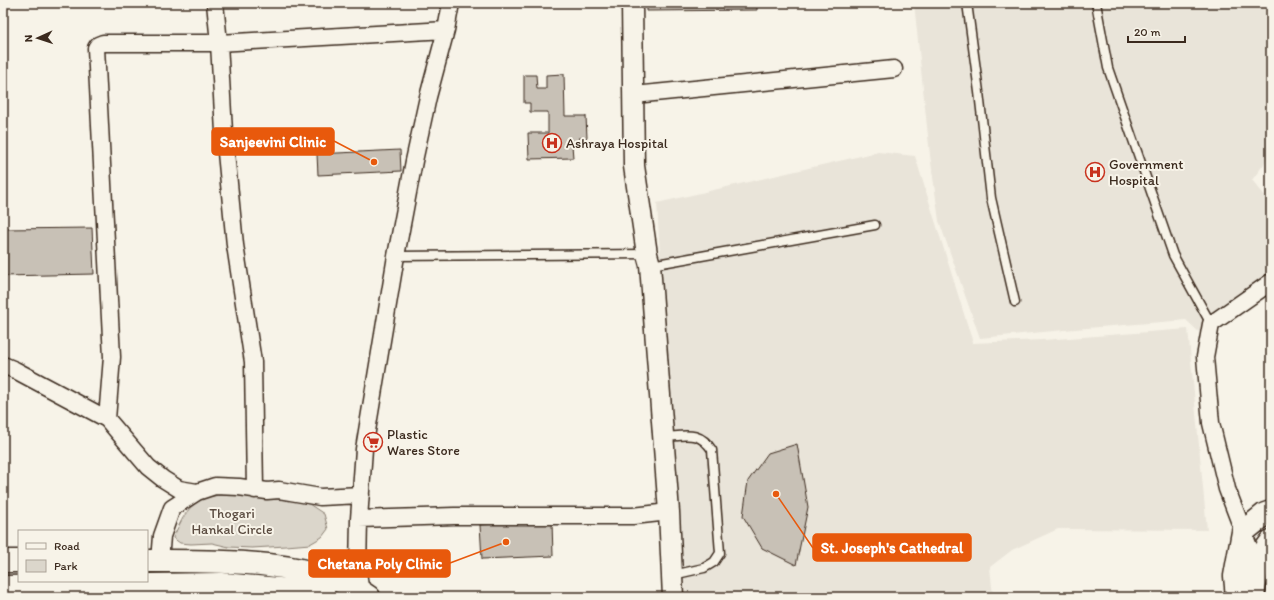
<svg xmlns="http://www.w3.org/2000/svg" width="1274" height="600" viewBox="0 0 1274 600" font-family="Itim,sans-serif">
<style>
.built{fill:#e9e4d9}
.green{fill:#dbd6cb;stroke:#8b8074}
.building{fill:#c8c1b6;stroke:#3b2a1e}
.lines{fill:none;stroke-linecap:round;stroke-linejoin:round}
.service-casing{stroke:#3b2a1e;stroke-width:11}
.minor-casing{stroke:#3b2a1e;stroke-width:19}
.tertiary-casing{stroke:#3b2a1e;stroke-width:23}
.trunk-casing{stroke:#3b2a1e;stroke-width:25}
.service{stroke:#f7f3e8;stroke-width:8}
.minor{stroke:#f7f3e8;stroke-width:16}
.tertiary{stroke:#f7f3e8;stroke-width:20}
.trunk{stroke:#f7f3e8;stroke-width:22}
.labels{text-anchor:middle;stroke-width:4;stroke-linejoin:round;paint-order:stroke}
.poi-label{font-size:14px;fill:#3b2a1e;stroke:#f7f3e8;text-anchor:start}
.park-label{font-size:14px;fill:#5b4c41;stroke:#f7f3e8}
.leader{fill:none;stroke:#e8590c;stroke-width:1.5}
.callout-dot{fill:#e8590c;stroke:#f7f3e8;stroke-width:1.5}
.callout{fill:#e8590c;stroke:#e8590c;stroke-width:1.5}
.callout-label{font-size:15px;text-anchor:middle;font-weight:bold;fill:#fff}
</style>
<rect width="100%" height="100%" fill="#f7f3e8"/>
<filter id="ink" filterUnits="userSpaceOnUse"><feTurbulence type="fractalNoise" baseFrequency=".025" numOctaves="2"/><feDisplacementMap in="SourceGraphic" scale="8" xChannelSelector="R" yChannelSelector="G"/><feConvolveMatrix kernelMatrix="1 2 1 2 8 2 1 2 1" color-interpolation-filters="sRGB"/></filter>
<g filter="url(#ink)">
<path class="built" d="M914,3H1271V150L1264,164L1252,180L1271,203V276L1200,333L1186,320L1075,329L980,338L939,221L930,155Z
M878,152L915,156L973,343L1043,340L1188,329L1207,530L1058,529L1012,550L990,567L993,597H680L657,203Z"/>
<path class="green" d="M232,495L295,501L309,504L324,514L328,529L322,537L310,544L286,546L252,548L229,547L212,543L191,544L180,543L173,538C182,519 189,500 213,496C219,495 226,495 232,495Z"/>
<path class="building" d="M647,3H757V10L647,11Z
M564,74L565,116H586L587,138H579V144L572,145L573,158L529,159L528,133H548V112H530V103H524V75H536L537,89H546V75Z
M400,150L401,171L318,175L317,154Z
M92,228L94,274L3,276V229Z
M797,444L808,507L796,565L762,548L743,516L748,481L768,453Z
M552,522L553,556L482,559L480,525Z"/>
<g class="lines">
<g class="service-casing">
<path id="service" d="M967,3L979,92L991,198L1015,302
M1096,3L1108,68L1173,255L1211,324
M396,256L647,254
M651,265L875,225
M664,437C685,436 699,430 712,450L720,553L714,562L704,568L673,575"/>
</g>
<g class="minor-casing">
<path id="minor" d="M215,3L219,43L224,132L235,245L253,362L255,490
M634,95L894,69
M3,365L15,370L107,419L148,467L163,479L179,489L197,492
M107,419L112,357L96,48L98,45L103,43H219L446,30
M359,519L454,516H633L669,512
M160,561L162,536L172,508L197,492L215,486L239,487L267,491L279,490L320,497L361,495
M1257,568L1227,489L1211,423L1205,357L1211,324L1271,282
M361,597L358,570L359,519L364,449L396,256L414,161L428,97L446,30L451,3"/>
</g>
<g class="tertiary-casing">
<path id="tertiary" d="M632,3L634,166L647,254L650,265L669,512L673,597"/>
</g>
<g class="trunk-casing">
<path id="trunk" d="M3,561H19
M147,561C212,561 316,558 369,597
M3,587L222,584L290,590L319,594L325,597
M1237,597L1235,576L1243,532L1265,514L1271,512
M1253,597C1256,577 1258,558 1271,542"/>
</g>
<use href="#service" class="service"/>
<use href="#minor" class="minor"/>
<use href="#tertiary" class="tertiary"/>
<use href="#trunk" class="trunk"/>
</g>
</g>
<defs>
<g id="hospital-ring" transform="scale(1)"><circle r="9.5" fill="#f7f3e8" stroke="#c8321e" stroke-width="1.5"/><path d="M-5-5h3v3.5h4V-5h3V5h-3V1.5h-4V5h-3Z" fill="#c8321e"/></g>
<g id="supermarket-ring" transform="scale(1)"><circle r="9.5" fill="#f7f3e8" stroke="#c8321e" stroke-width="1.5"/><path d="M-6-5.5h2.5l.6 2H6L4.5 2H-2.5L-4.4-4H-6ZM-1.5 3.2a1.3 1.3 0 1 0 .1 0ZM3 3.2a1.3 1.3 0 1 0 .1 0Z" fill="#c8321e"/></g>
</defs>
<g fill-rule="evenodd">
<use href="#hospital-ring" x="552" y="143"/>
<use href="#hospital-ring" x="1095" y="172"/>
<use href="#supermarket-ring" x="373" y="442"/>
</g>
<g class="labels">
<g class="poi-label">
<text x="566" y="148">Ashraya Hospital</text>
<text x="1109" y="169">Government<tspan x="1109" dy="16">Hospital</tspan></text>
<text x="387" y="439">Plastic<tspan x="387" dy="16">Wares Store</tspan></text>
</g>
<g class="park-label">
<text x="232" y="518">Thogari<tspan x="232" dy="16">Hankal Circle</tspan></text>
</g>
</g>
<path class="leader" d="M374 162L334 141M776 494L813 548M506 542L450 563"/>
<g class="callout-dot">
<circle cx="374" cy="162" r="4"/>
<circle cx="776" cy="494" r="4"/>
<circle cx="506" cy="542" r="4"/>
</g>
<g class="callout">
<rect x="212" y="128" width="122" height="27" rx="4"/>
<rect x="813" y="534" width="158" height="27" rx="4"/>
<rect x="309" y="550" width="141" height="27" rx="4"/>
</g>
<g class="callout-label">
<text x="273" y="147">Sanjeevini Clinic</text>
<text x="892" y="553">St. Joseph's Cathedral</text>
<text x="380" y="569">Chetana Poly Clinic</text>
</g>
<rect width="1274" height="600" fill="none" stroke="#f7f3e8" stroke-width="16"/>
<rect x="8" y="8" width="1258" height="584" fill="none" stroke="#3b2a1e" stroke-width="1.5" filter="url(#ink)"/>
<rect x="18" y="530" width="130" height="52" fill="#f7f3e8" stroke="#aca397"/>
<rect x="26" y="543" width="20" height="6" fill="#f7f3e8" stroke="#aca397"/>
<text x="54" y="550" font-size="12" fill="#3b2a1e">Road</text>
<rect x="26" y="560" width="20" height="12" fill="#dbd6cb" stroke="#aca397"/>
<text x="54" y="570" font-size="12" fill="#3b2a1e">Park</text>
<g transform="translate(38 38) rotate(267)" stroke="#f7f3e8" stroke-width="3" paint-order="stroke">
<path d="M0-3L7 15L0 10L-7 15Z" fill="#3b2a1e"/>
<text y="-6" font-size="11" font-weight="bold" text-anchor="middle" fill="#3b2a1e">N</text>
</g>
<path d="M1128 36v6h57v-6" fill="none" stroke="#3b2a1e" stroke-width="2"/>
<text x="1134" y="36" font-size="12" fill="#3b2a1e" stroke="#f7f3e8" stroke-width="3" paint-order="stroke">20 m</text>
</svg>
